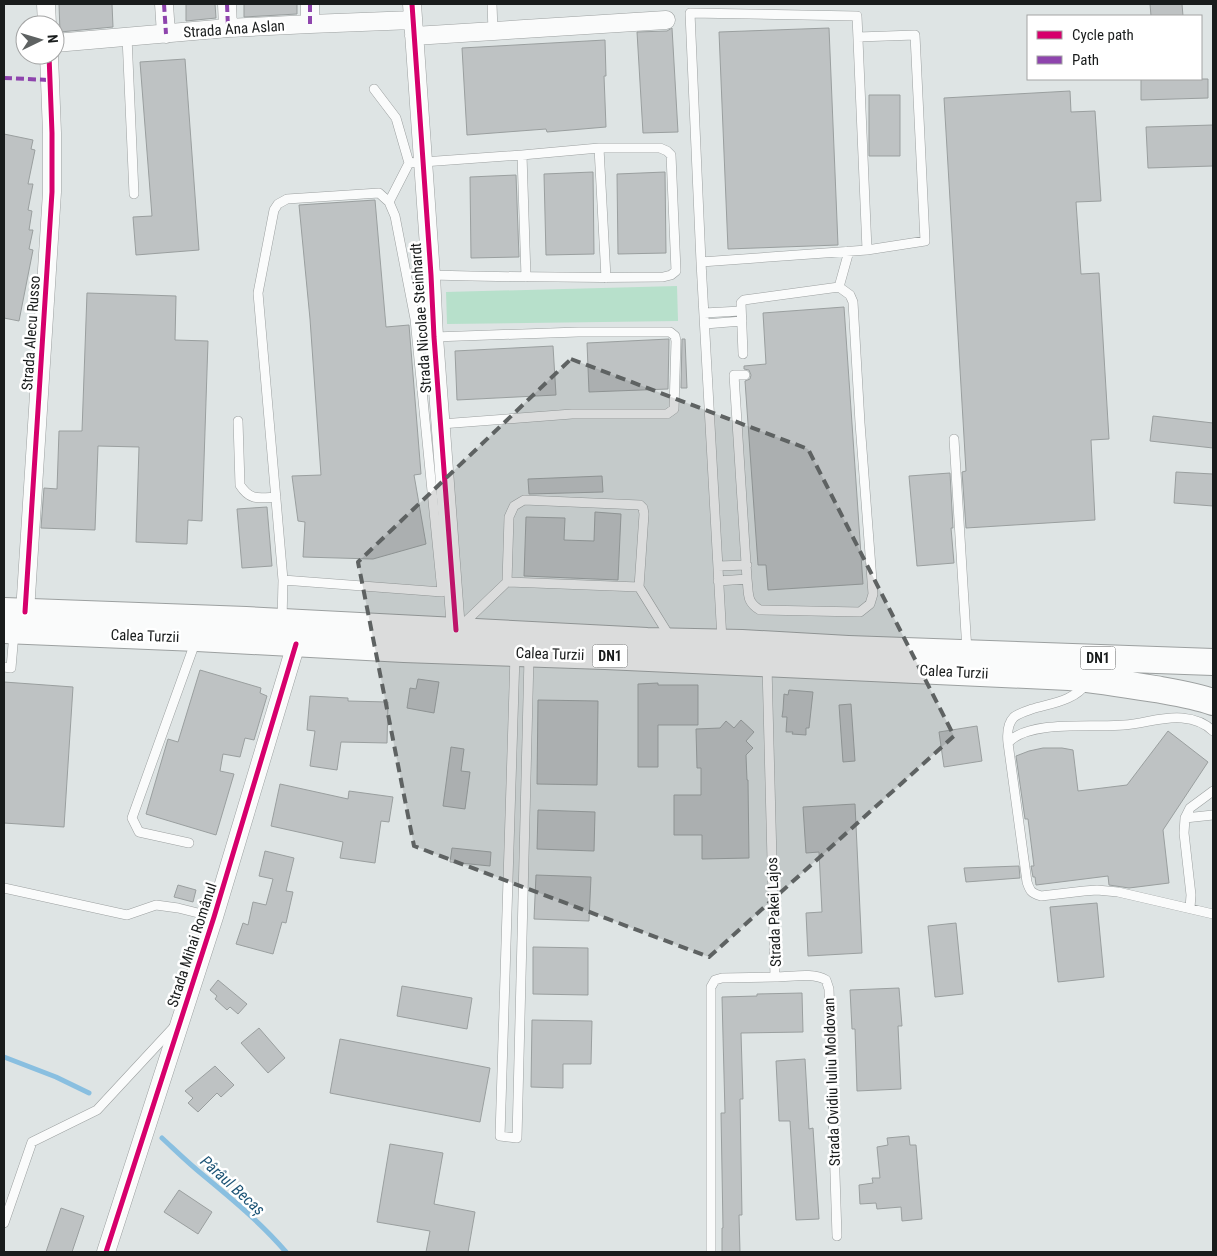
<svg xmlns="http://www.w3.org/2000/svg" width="1217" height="1256" viewBox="0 0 1217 1256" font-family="'Roboto Condensed',sans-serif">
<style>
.green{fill:#b7e0cb}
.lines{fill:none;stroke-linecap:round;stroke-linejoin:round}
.stream{stroke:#89bfe0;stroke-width:5}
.building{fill:#bec2c3;stroke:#9a9f9f}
.service-casing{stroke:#9ca0a0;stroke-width:10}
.minor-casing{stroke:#9ca0a0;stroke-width:19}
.primary-casing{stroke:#9ca0a0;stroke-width:28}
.service{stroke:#fafbfb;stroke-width:9}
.minor{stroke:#fafbfb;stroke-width:18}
.primary{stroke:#fafbfb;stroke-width:26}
.quiet{stroke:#8e44ad;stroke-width:4;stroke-dasharray:8 4;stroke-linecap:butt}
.cycleway-casing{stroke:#fff;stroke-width:8}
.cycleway{stroke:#d6006c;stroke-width:5}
.marked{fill:#5e6262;fill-opacity:0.2;stroke:#5e6262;stroke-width:4;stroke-dasharray:10 6;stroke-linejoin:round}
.labels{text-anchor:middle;stroke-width:5;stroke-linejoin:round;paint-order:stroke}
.shield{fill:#fff;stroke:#5e6060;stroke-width:1}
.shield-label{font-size:14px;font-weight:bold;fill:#191c1c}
.street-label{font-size:15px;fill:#191c1c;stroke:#fff}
.water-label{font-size:16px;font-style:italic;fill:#1d5476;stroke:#fff}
</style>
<rect width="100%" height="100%" fill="#dee4e4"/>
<path class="green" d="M677,286L678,321L447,324L446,292Z"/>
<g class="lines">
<path class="stream" d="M4,1057L56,1077L89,1093
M162,1138C175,1150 188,1163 203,1175C232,1199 261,1223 286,1252"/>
</g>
<path class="building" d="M59,4H112L113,27L60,32Z
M186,4H215L216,18L186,21Z
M244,4H297V14L244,17Z
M1150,4H1182L1183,16H1151Z
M672,28L678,132L643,133L637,32L667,31Z
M829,28L838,245L728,249L719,32Z
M605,40L606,76H604L606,127L547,132L546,129L467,135L462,48Z
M185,59L199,250L136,255L133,217L152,216L140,62Z
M1141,79H1208V98L1141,100Z
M1070,91L1071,112L1095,111L1101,201L1076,202L1081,274L1099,273L1109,439L1091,440L1095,520L966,528L962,472L966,471L944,98Z
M869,95H900V156H869Z
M1213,125V166L1148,168L1146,127Z
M4,134L33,140L31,149L35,150L28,184H33L28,210L32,211L29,230H33L29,249L33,250L19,321L4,318Z
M593,172L594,254L546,255L544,174Z
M665,172L666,253L618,254L617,174Z
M516,175L519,257L471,258L470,177Z
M375,200L386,327L409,325L421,474L414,475L426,544L373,559L303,557L305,522L298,521L292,476L321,475L310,319L299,205Z
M87,293L176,296L175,340L208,341L202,521L188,520L187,544L136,542L139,447L98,446L95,530L41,528L44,488L57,489L59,431H82Z
M844,307L863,584L768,590L766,565H758L745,381L750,379L751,375L749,370L744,369V366L766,364L763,313Z
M669,339L668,389L589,392L587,343Z
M682,339H685L687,388H681Z
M553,346L556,395L457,400L455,351Z
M1153,416L1213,423V448L1150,441Z
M1176,472L1213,474V506L1174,503Z
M950,473L953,528H951L954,563L917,566L909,476Z
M602,476L603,492L529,494L528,479Z
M267,507L272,566L242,568L237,509Z
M595,512L621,514L618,580L524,576L526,517L565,518L564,540L594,541Z
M200,670L261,688L260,693L267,696L254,740L245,738L240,757L223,754L220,771L234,774L216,835L146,814L168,739L178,742Z
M418,679L439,682L434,713L407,708L410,688L416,689Z
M4,682L73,687L64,827L4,823Z
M658,683V685H698V725H658V767H638V684Z
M789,690L813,692L809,728H806V735L792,734L793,732H786L787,717H782L783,710L784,694L788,695Z
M310,696L348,698V701L388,702L387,743L341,742L337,770L310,766L315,731L307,730Z
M538,700L598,701L597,785L537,784Z
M851,704L855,761L843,762L839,705Z
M741,720L754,732L746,741L753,748L746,755L747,780H748L749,858L702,859V835H674V795H701V768H697L696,729L720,728L726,721L734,728Z
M977,726L982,761L944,767L939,732Z
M1168,731L1208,762L1163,830L1169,883L1129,888L1109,885L1108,876L1036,885L1035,877H1033L1031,866H1034L1028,819H1025L1016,756L1029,751L1043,748H1062L1073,750L1078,791L1127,785Z
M451,747L464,749L461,771L470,772L465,809L443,806Z
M280,784L348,799L349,791L393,797L389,822L381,821L375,863L340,858L343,842L271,826Z
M855,804L862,953L808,956L806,913L822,912L819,852L806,853L803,807Z
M538,810L595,812L594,851L537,849Z
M452,848L491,852L490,866L450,862Z
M265,851L294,858L286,891L293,892L286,923L282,922L273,954L236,944L243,923L248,925L253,902L266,905L273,879L259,876Z
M1019,866L1020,878L966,882L964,868Z
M536,875L591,877L589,921L534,919Z
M178,885L196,890L193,902L174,897Z
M1097,903L1104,977L1058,982L1050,907Z
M956,923L963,994L935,997L928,926Z
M533,947L588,948V995L533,994Z
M218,980L247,1004L238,1014L230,1007L227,1010L215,999L217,996L210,990Z
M402,986L472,998L467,1029L397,1016Z
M899,988L902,1026H898L901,1089L857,1091L855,1029H852L850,990Z
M802,993L803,1032L741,1033L743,1099H740L742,1215H739L740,1252H722V1228H723L721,1113H725L722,997L757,996V994Z
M532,1020L592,1021L591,1064H563V1088L531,1087Z
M259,1028L285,1058L268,1073L241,1043Z
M340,1039L490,1068L480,1122L330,1093Z
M805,1059L809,1129L813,1128L819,1219L796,1220L790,1121H779L776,1061Z
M215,1066L234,1085L221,1097L217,1093L198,1112L188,1103L193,1098L185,1091Z
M909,1136L910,1145H916L922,1219L902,1221L901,1207L877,1209L876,1203L860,1204L859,1185L873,1183L872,1178H880L877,1147L888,1145L887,1138Z
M390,1144L443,1153L434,1204L475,1212L468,1252H426L430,1231L377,1222Z
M179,1190L212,1212L198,1234L164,1212Z
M61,1208L84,1216L72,1252H46Z"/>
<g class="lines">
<g class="service-casing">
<path id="service" d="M492,4L493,31
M127,37L134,194
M858,37L915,35L925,241L867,250
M374,89L396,118L409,163
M599,148L606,278
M522,155L526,277
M389,202L409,163L522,155L599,148H660L667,151L671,155L676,271L671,275L663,277C586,278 509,277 431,275
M701,262L867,250L857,16L690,13L701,262L722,640
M839,287L849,251
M704,313L741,311
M705,324L742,321
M434,337L578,332H670L675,336L676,341L674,409L667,414H572L441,424
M745,375H734L747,579
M238,421L240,485C250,501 259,498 276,497
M954,439L967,651
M718,566L747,565
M718,581L747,579C749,594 746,602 760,610L860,612L870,604L873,594L860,423L853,302L850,295L839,287L744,300L741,303L743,354
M507,582L509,517L514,506L524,500L640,505L643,508L644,514L639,587
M282,621L283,580L442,592L415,319L395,216L389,202L379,193L287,199L278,204L274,210L258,293L283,580
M461,626L507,582L639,587L670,637
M515,655L500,1136L517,1138L529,657
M4,667L11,668L14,633
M1087,683C1074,701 1052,703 1032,709C1026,711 1019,713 1014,717C1007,724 1007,734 1008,743L1027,882C1030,891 1031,893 1041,896L1084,891L1097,890L1118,892L1213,914
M1008,743C1028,719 1095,728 1124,725C1143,724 1163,716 1182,718C1193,719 1205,723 1213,731
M1185,818L1190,808L1213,791
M189,843L139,832L132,818L196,640
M4,888L127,915L156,905L178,908L214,917
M1190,908L1191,895L1184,833L1185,818L1213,815
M775,977C792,977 812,972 826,980L829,989L837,1236
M4,1223L32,1142L97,1110L174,1027
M711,1252V987L715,980L722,978L775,977L767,666"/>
</g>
<g class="minor-casing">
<path id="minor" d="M46,4L47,25
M164,4L166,34
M227,4L228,28
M412,4L431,275L434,337L456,630
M310,24V4
M414,36L666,20
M55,43L228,28L310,24L413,20
M25,612L52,192V133L49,55
M106,1252L214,917L296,644"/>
</g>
<g class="primary-casing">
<path id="primary" d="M4,611L246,620L647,641L742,643L848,649L1213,662
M4,630L197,638L404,649L605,656L1069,677C1100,680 1130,685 1161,690C1178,693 1196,696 1213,702"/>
</g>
<use href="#service" class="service"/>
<use href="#minor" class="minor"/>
<use href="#primary" class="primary"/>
<path class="quiet" d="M164,4L166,34
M227,4L228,28
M310,24V4
M4,78L50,80"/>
<g class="cycleway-casing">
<path id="cycleway" d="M412,4L431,275L434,337L456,630
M25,612L52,192V133L49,55
M106,1252L214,917L296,644"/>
</g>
<use href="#cycleway" class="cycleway"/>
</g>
<path class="marked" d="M571,359L808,449L954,736L709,957L414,846L358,562Z"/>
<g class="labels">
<g class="shield">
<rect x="592.5" y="644.5" width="35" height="23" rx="4"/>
<rect x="1080.5" y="646.5" width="35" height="23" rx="4"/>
</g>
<g class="shield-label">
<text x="610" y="661">DN1</text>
<text x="1098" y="663">DN1</text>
</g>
<g class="street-label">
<text transform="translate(234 29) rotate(-4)" y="5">Strada Ana Aslan</text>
<text transform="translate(421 318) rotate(-94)" y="5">Strada Nicolae Steinhardt</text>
<text transform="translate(31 333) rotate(-86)" y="5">Strada Alecu Russo</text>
<text transform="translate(145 636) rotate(2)" y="5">Calea Turzii</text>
<text transform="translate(550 654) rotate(2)" y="5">Calea Turzii</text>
<text transform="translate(954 672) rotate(3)" y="5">Calea Turzii</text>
<text transform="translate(774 912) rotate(-92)" y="5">Strada Pakei Lajos</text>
<text transform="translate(192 945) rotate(-72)" y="5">Strada Mihai Românul</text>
<text transform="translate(832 1082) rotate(-92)" y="5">Strada Ovidiu Iuliu Moldovan</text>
</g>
<g class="water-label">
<text transform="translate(233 1185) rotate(42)" y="6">Pârâul Becaș</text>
</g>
</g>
<rect width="1217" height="1256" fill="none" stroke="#191c1c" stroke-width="10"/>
<rect x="1027" y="15" width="175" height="65" fill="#ffffff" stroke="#a3a4a4"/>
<rect x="1037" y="31" width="25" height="8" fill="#d6006c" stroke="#a3a4a4"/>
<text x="1072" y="40" font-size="15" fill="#191c1c">Cycle path</text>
<rect x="1037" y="56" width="25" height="8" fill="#8e44ad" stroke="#a3a4a4"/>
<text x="1072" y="65" font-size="15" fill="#191c1c">Path</text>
<g transform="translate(40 40) rotate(85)"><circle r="24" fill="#ffffff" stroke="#a3a4a4"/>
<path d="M0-4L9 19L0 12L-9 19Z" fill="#5e6262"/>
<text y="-8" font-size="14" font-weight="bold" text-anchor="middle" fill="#191c1c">N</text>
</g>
</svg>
